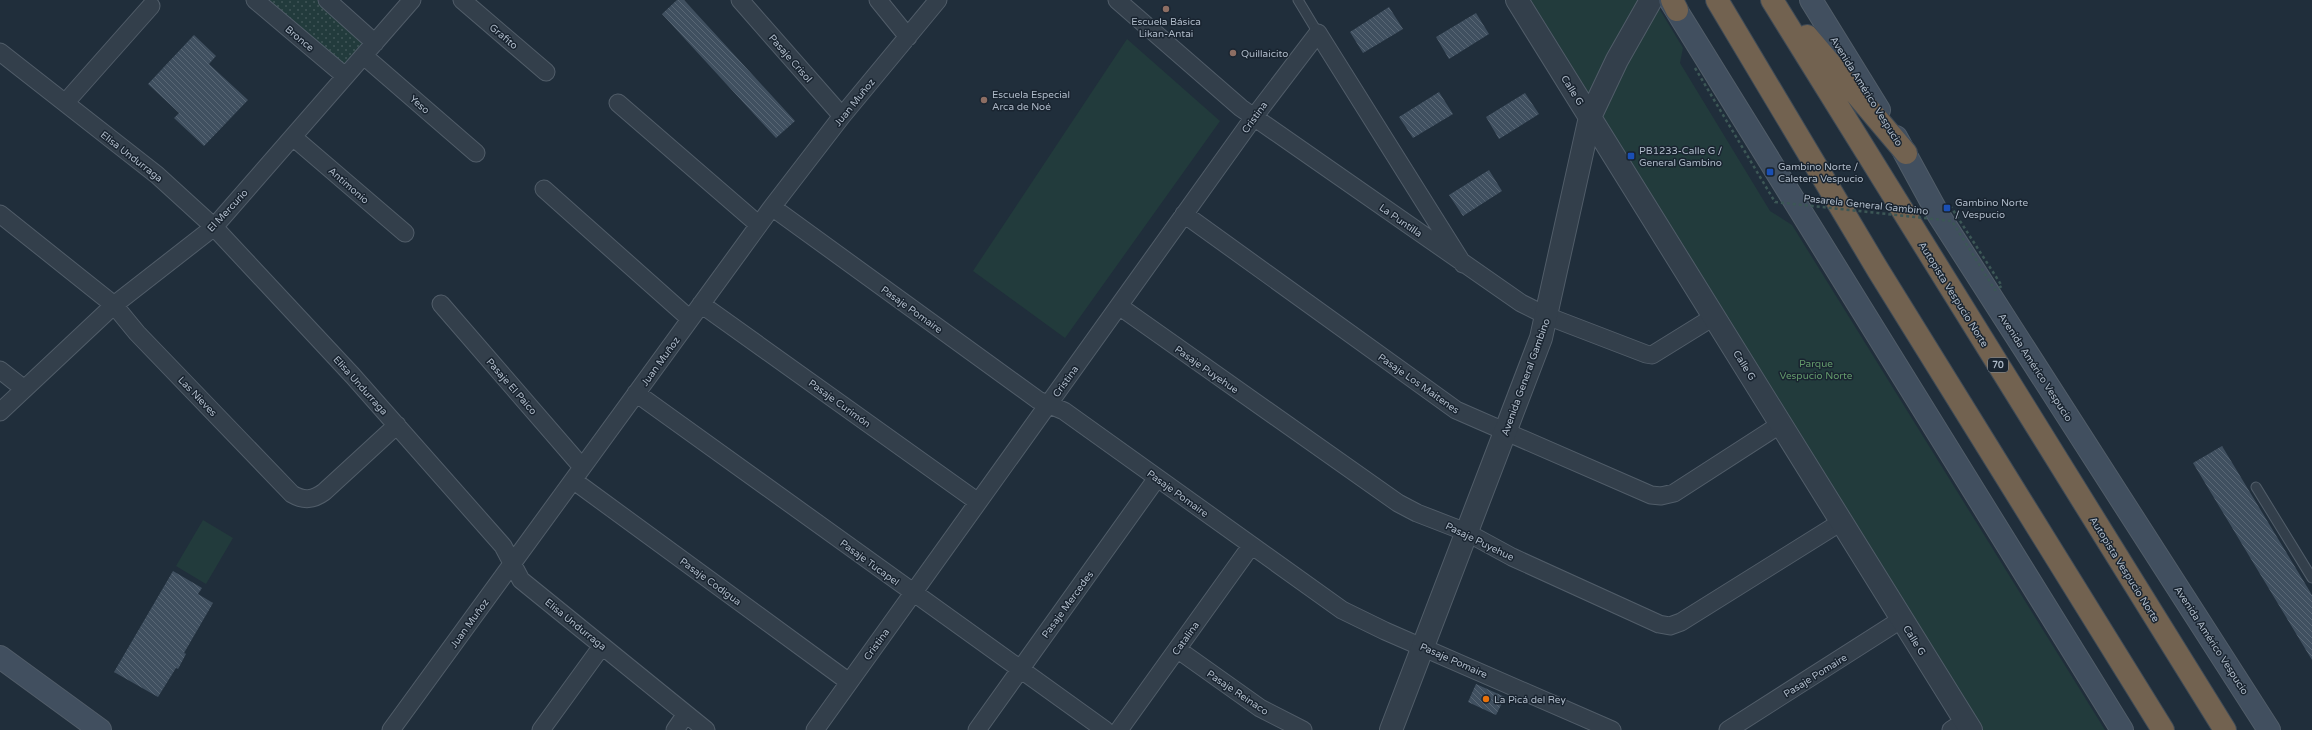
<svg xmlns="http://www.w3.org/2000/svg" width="2312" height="730" viewBox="0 0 2312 730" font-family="'Varela Round',sans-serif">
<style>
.grass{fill:url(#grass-dots)}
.park{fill:#223b3c}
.building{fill:url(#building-back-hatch)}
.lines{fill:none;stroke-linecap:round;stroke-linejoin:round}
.service-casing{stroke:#515d69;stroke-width:11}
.minor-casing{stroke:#515d69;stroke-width:19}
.tertiary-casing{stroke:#515d69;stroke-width:24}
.secondary-casing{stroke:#515d69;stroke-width:24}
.motorway-casing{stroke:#3e4a56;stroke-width:24}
.service{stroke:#333f4b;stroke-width:9}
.minor{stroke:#333f4b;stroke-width:17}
.tertiary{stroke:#333f4b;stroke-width:22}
.secondary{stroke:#414f5f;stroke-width:22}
.motorway{stroke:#726250;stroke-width:22}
.path-bridge{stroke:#3c5756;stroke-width:2.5;stroke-dasharray:3 3;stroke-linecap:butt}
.education-dot{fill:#8d6e63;stroke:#192430;stroke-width:1.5}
.transit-dot{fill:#1a4fb4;stroke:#192430;stroke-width:1.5}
.food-dot{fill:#e8710a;stroke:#192430;stroke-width:1.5}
.labels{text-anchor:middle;stroke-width:3;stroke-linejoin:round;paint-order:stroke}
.shield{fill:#192430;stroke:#818d9a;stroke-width:1}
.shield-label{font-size:9px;font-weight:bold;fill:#aebac8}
.poi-label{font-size:10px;fill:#aebac8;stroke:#192430;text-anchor:start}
.street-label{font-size:10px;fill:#aebac8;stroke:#192430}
.park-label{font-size:10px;fill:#639a6b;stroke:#192430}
</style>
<defs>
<pattern id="grass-dots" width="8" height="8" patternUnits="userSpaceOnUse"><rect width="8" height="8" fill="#223b3c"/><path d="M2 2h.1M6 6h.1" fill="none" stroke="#405557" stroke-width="1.8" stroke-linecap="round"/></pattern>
<pattern id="building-back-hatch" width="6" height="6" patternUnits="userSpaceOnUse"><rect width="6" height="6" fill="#405060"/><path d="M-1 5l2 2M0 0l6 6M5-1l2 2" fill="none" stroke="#596775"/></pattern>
</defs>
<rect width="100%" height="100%" fill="#202e3b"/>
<path class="grass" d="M269,0H317L365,42L346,65Z"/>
<path class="park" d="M1531,0H1654L1683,48L1680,63L1770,211L1792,225L2105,730H1977L1763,388L1612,131Z
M1127,39L1220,121L1065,338L973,271Z
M203,520L233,538L206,584L176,566Z"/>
<path class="building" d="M677,0H684L795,121L776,138L662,14Z
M1389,7L1403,29L1363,53L1350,32Z
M1476,13L1489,34L1449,59L1436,37Z
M194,35L216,56L209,64L248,100L204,146L174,118L179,113L148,84Z
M1439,92L1453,114L1413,138L1399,117Z
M1525,93L1539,114L1499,139L1486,117Z
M1489,170L1502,191L1463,216L1449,195Z
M2222,446L2312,595V660L2193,463Z
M173,571L202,588L198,594L213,603L184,653L186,654L178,669L176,668L158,697L114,672Z
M1476,684L1505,697L1496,715L1468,702Z"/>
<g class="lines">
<g class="service-casing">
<path id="service" d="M1298,0L1318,33
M2256,487L2312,578"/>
</g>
<g class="minor-casing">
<path id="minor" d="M255,0L345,76
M327,0L375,43
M462,0L546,72
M740,0L842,116
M878,0L908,37
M1117,0L1241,108L1521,303L1547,316L1646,354L1652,355L1715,316
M0,52L157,175L214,227L353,376L503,546L521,580L706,730
M364,56L476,153
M65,103L151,6
M618,103L759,225
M293,137L405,233
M544,189L690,319
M772,207L1038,400L1064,411L1342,610L1385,631L1612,730
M0,214L114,305L137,333L292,494C304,501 313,500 324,492L397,425
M1184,214L1456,410L1651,495L1661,496L1674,493L1781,424
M441,304L582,467
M701,304L978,502
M1119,306L1398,503L1417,513L1466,532L1512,557L1659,624L1670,626L1681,622L1841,522
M0,370L23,388
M636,393L1105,730
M0,412L114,305L214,227L412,0
M573,480L849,682
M1177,649L1260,708L1303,730
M391,730L772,207L842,116L938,0
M541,730L602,646
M675,730L686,714
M815,730L1254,117L1318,33L1463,264
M977,730L1157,478
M1119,730L1251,546
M1728,730L1902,619
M1951,730L1965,721"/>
</g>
<g class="tertiary-casing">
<path id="tertiary" d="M1517,0L1971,730
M1391,730L1541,338L1590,117L1617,60L1651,0"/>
</g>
<g class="secondary-casing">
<path id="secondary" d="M1670,0L2122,730
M1811,0L1879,110
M1896,137L1938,214L2269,730
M0,657L100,730"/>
</g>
<g class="motorway-casing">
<path id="motorway" d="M1672,0L1677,10
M1717,0L1878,270L2163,730
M1772,0L2225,730
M1807,36L1906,153"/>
</g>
<use href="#service" class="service"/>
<use href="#minor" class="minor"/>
<use href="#tertiary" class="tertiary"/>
<use href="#secondary" class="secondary"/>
<use href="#motorway" class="motorway"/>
<path class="path-bridge" d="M1695,68L1775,202L1952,221L1995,290L2002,286L1951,207"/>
</g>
<g class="education-dot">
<circle cx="1166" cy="9" r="4"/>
<circle cx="1233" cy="53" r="4"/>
<circle cx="984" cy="100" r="4"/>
</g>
<g class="transit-dot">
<rect x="1627" y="152" width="8" height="8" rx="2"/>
<rect x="1766" y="168" width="8" height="8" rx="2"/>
<rect x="1943" y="204" width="8" height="8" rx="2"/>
</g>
<circle class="food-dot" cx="1486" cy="699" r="4"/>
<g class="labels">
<rect class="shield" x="1988" y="358" width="20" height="14" rx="3"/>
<g class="shield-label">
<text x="1998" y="368">70</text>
</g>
<g class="poi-label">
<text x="1166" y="25" text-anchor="middle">Escuela Básica<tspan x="1166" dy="12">Likan-Antai</tspan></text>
<text x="1241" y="57">Quillaicito</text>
<text x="992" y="98">Escuela Especial<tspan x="992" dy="12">Arca de Noé</tspan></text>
<text x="1639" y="154">PB1233-Calle G /<tspan x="1639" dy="12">General Gambino</tspan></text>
<text x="1778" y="170">Gambino Norte /<tspan x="1778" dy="12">Caletera Vespucio</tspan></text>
<text x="1955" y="206">Gambino Norte<tspan x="1955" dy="12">/ Vespucio</tspan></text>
<text x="1494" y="703">La Picá del Rey</text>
</g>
<g class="street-label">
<text transform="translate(504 36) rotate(40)" y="4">Grafito</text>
<text transform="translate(300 38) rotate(40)" y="4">Bronce</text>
<text transform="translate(791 58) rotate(49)" y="4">Pasaje Crisol</text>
<text transform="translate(1573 90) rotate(58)" y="4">Calle G</text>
<text transform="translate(1867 91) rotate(58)" y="4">Avenida Américo Vespucio</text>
<text transform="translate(854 102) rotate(-51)" y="4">Juan Muñoz</text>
<text transform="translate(420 104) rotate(41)" y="4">Yeso</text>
<text transform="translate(1254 117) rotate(-54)" y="4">Cristina</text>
<text transform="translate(132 156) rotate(38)" y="4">Elisa Undurraga</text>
<text transform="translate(349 185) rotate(41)" y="4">Antimonio</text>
<text transform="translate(1866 204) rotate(6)" y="4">Pasarela General Gambino</text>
<text transform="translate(227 210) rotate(-47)" y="4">El Mercurio</text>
<text transform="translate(1401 220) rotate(35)" y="4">La Puntilla</text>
<text transform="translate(1954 294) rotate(58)" y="4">Autopista Vespucio Norte</text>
<text transform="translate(912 309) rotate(36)" y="4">Pasaje Pomaire</text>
<text transform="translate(660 361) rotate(-54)" y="4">Juan Muñoz</text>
<text transform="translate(1745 365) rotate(58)" y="4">Calle G</text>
<text transform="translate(2036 367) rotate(57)" y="4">Avenida Américo Vespucio</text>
<text transform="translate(1207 369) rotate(35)" y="4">Pasaje Puyehue</text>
<text transform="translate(1525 377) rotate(-70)" y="4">Avenida General Gambino</text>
<text transform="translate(1065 381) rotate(-54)" y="4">Cristina</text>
<text transform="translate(1419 383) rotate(35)" y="4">Pasaje Los Maitenes</text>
<text transform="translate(361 385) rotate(48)" y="4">Elisa Undurraga</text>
<text transform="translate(512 386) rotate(49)" y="4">Pasaje El Paico</text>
<text transform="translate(198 396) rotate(46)" y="4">Las Nieves</text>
<text transform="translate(840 403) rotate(36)" y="4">Pasaje Curimón</text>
<text transform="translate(1178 493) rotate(36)" y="4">Pasaje Pomaire</text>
<text transform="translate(1480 541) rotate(26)" y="4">Pasaje Puyehue</text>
<text transform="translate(870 562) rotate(36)" y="4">Pasaje Tucapel</text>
<text transform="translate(2125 569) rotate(58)" y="4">Autopista Vespucio Norte</text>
<text transform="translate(711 581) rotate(36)" y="4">Pasaje Codigua</text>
<text transform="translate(1067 604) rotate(-54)" y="4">Pasaje Mercedes</text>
<text transform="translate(469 623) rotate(-54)" y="4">Juan Muñoz</text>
<text transform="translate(576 624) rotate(39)" y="4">Elisa Undurraga</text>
<text transform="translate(1185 638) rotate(-54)" y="4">Catalina</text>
<text transform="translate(1915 640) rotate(58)" y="4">Calle G</text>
<text transform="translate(2212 640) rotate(57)" y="4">Avenida Américo Vespucio</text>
<text transform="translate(876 644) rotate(-54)" y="4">Cristina</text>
<text transform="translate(1454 660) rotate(24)" y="4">Pasaje Pomaire</text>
<text transform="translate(1815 675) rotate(-32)" y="4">Pasaje Pomaire</text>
<text transform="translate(1238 692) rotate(34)" y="4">Pasaje Reinaco</text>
</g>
<g class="park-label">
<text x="1816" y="367">Parque<tspan x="1816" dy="12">Vespucio Norte</tspan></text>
</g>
</g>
</svg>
